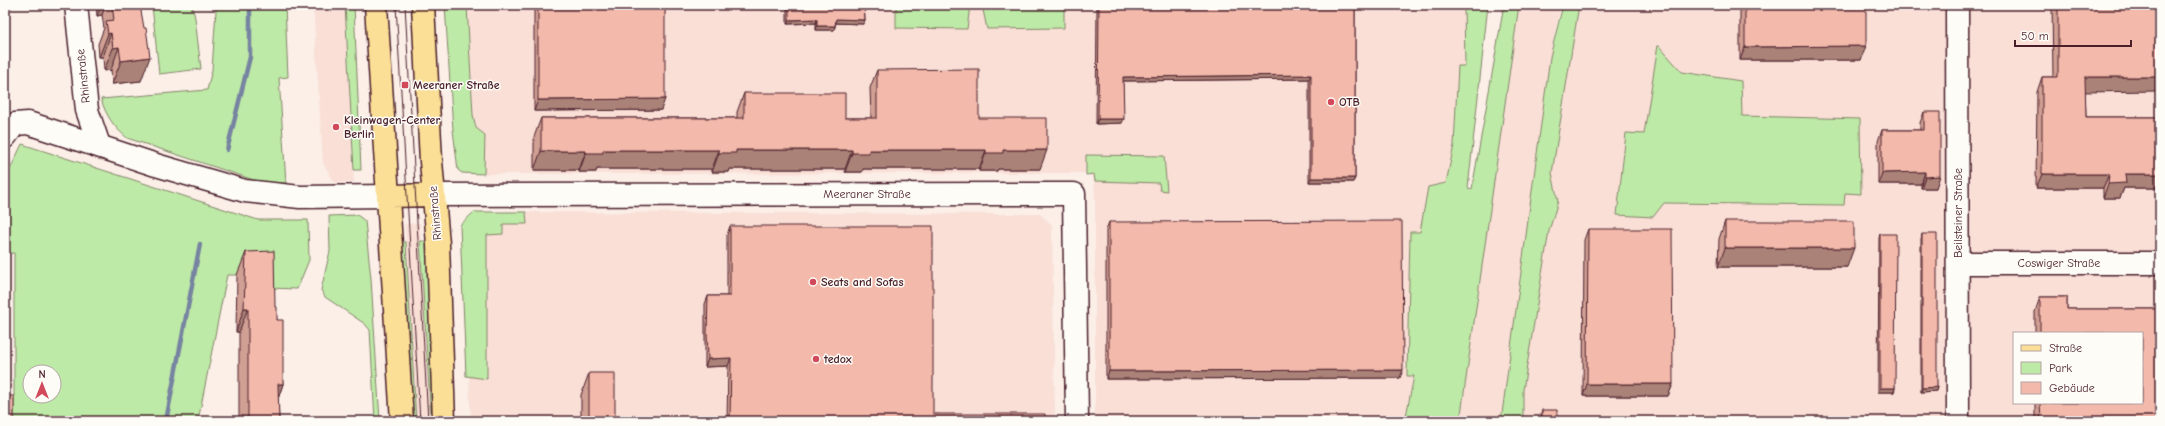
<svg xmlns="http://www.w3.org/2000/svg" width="2165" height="426" viewBox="0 0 2165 426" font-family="'Comic Neue',sans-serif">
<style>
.built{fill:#f9dfd6;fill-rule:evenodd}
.green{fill:#beeaa7;stroke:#848469;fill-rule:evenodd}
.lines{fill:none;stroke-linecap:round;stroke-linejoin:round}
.stream{stroke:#7683a1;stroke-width:4.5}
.minor-casing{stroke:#4a1f2b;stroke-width:25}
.major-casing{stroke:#4a1f2b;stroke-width:25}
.minor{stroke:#fdfcf7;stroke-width:22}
.major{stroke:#fbdf96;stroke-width:22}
.tram{stroke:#4a1f2b;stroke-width:1}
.wall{fill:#d1a094;stroke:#4a1f2b}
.shaded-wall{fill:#aa8278;stroke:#4a1f2b}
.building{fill:#f3baac;stroke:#4a1f2b}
.poi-dot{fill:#d1495b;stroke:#fdfcf7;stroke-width:1.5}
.labels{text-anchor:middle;stroke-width:3;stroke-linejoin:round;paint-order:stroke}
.street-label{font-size:12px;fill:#4a1f2b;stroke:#fdfcf7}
.poi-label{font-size:12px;font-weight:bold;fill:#4a1f2b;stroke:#fdfcf7;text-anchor:start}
</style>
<rect width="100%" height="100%" fill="#fbefe8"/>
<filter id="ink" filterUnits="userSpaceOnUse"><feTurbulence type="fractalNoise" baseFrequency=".025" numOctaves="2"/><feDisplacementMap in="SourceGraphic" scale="8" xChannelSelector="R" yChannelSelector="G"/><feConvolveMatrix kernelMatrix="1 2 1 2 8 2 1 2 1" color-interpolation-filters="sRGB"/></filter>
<g filter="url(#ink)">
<path class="built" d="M313,5H345L354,182L335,183L323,163Z
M454,5H1471L1454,145L1405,421H1095V198L1094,180L1089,173L464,174L461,172Z
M1519,5H1561L1550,57L1501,421H1459Z
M1577,5H2160V421H1513ZM2014,333H2142V403H2014Z
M474,212L1040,214L1052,225L1055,421H471L462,224Z
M420,223L431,421H416L405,224Z"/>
<path class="green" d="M152,5H192L195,18L201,69L159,74Z
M214,5H285L288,77L279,78L286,183H263L127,138C114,127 106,116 101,99L207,90L212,70L216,10Z
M345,5H354L361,170H354Z
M445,5H467L473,115L476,128L485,135L484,174L462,173L458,170L453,130Z
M896,5H970L967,29L896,28Z
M982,5H1064V28L987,29Z
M1464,5H1488L1468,188L1472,189L1504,5H1519L1460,421H1405L1414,376H1407L1410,232H1420L1428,187L1446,183L1454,145L1458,66H1465Z
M1563,5H1579L1552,173L1558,201L1549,231L1523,390V421H1501L1550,57Z
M1658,45L1682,72L1741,81L1742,116L1860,119L1861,194L1845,193L1844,205L1664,203L1653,217L1617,215L1626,133L1644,134Z
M22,144L258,220H308L309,260L297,289L269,288V275H227L198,421H14V253H5V180ZM30,372H54V396H30Z
M1086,155L1164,156L1167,191L1160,190L1159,183L1095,181L1094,174L1086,175Z
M474,212H526L527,224H503V234L487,235V379L466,376L460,225Z
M357,215L365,221L371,279L380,421H375L370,330L365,324L325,297L321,290L330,251L329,216Z
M420,241H426L437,421H431Z
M400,242H406L416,421H410Z"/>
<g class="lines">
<path class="stream" d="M227,150L250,57V5
M166,421L200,244"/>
<g class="minor-casing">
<path id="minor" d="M76,5L87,110L99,145
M1957,5L1958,421
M5,137L15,124L28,123L156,165L245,191L300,197L389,196
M434,195L1074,194L1077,421
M1958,263H2160"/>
</g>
<g class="major-casing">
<path id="major" d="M376,5L402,421
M423,5L431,161L438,244L444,421
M389,196L434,195"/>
</g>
<use href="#minor" class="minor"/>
<use href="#major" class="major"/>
<path class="tram" d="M396,5L420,421
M405,5L428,421"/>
</g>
<path class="wall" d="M96,5H140L141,81L112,84L111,70L104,71L103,57H99L98,44L104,28L102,15L97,16Z
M534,5H665L661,110L534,111Z
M787,5H864L865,20L863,24L836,23L834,30H816V23L787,24Z
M1097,5H1355V178L1353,182H1309V79L1123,81L1122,123L1096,124Z
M1740,5H1866L1861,60H1740Z
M2052,5H2160L2085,92L2086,117H2160V188H2124L2120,198H2103V188H2036L2037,92L2042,77H2053Z
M877,70L979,118L1040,169H998L997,171H979V169H863L862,172H845V169H730L729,172H712V169H597L596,172H579V170H534V137L541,118H737V112L744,93L845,118H871L870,88Z
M1924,112L1936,188H1921V184H1878V141L1882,130H1920V123Z
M1725,221L1847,267H1718L1719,239Z
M1109,222L1400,378L1106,379V230Z
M730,226L933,414L1045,421H727L728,366L705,367V304L708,296H727V235Z
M1588,229L1673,384L1668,396H1583L1584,240Z
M1880,234L1895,388L1894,392H1878L1879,238Z
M1922,234L1937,387L1936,391L1921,392V239Z
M246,252L275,307L277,320L283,384L278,399L279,421H239V332H236L237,275Z
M2040,297H2067V309H2160V421H2035V403H2142V333H2035V312Z
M589,373L615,421H581V395Z
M1542,410L1557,421H1541V414Z"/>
<path class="shaded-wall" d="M5,5H12L11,8L5,9Z
M101,5H106L102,15L97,16Z
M817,19L816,23L787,24L789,20Z
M836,19L865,20L863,24L834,23Z
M817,26H835L834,30H816Z
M111,33L103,57H99L108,34Z
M1866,46L1861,60H1740L1745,47Z
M119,47L111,70L104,71L113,48Z
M150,57L141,81L112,84L121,61Z
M1311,75L1309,79L1122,81L1123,77Z
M2085,77H2160V91L2080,92Z
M665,99L661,110L534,111L538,100Z
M1098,119H1124L1122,123L1096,124Z
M603,150H719L712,169H597L596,172H579L586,153Z
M736,150H852L845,169H730L729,172H712L719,153Z
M869,150H986L979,169H863L862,172H845L852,153Z
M1003,150H1047L1040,169H998L997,171H979L986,153Z
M541,151H586L579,170H534Z
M1925,172L1921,184H1878L1882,173Z
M2042,174H2109L2103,188H2036Z
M2125,174H2160V188H2124L2120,198H2103L2108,184Z
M1940,176L1936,188H1921L1925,177Z
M1311,178H1355L1353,182H1309Z
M1725,248H1854L1847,267H1718Z
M244,308H248L239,332H236Z
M731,358L728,366L705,367L708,359Z
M1403,370L1400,378L1106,379L1109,371Z
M278,384H283L275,408Z
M1587,384H1673L1668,396H1583Z
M1937,387L1936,391L1921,392L1922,388Z
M1880,388H1895L1894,392H1878Z"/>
<path class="building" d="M112,5H140L144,28H146L150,57L121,61L119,47L113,48L111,33L108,34L106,21L114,20Z
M538,5H665V99L538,100Z
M789,5H864L865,20L836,19L835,26H817V19L789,20Z
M1099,5H1355V178H1311V75L1123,77L1124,119H1098Z
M1745,5H1866V46L1745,47Z
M2058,5H2160V77H2085L2086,117H2160V174H2125L2126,183L2108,184L2109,174H2042V77H2058Z
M979,69V118H1047V150H1003V153H986V150H869V153H852V150H736V153H719V150H603V153H586V151H541V118H744V93H845V118H877V70Z
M1924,112H1940V176L1925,177V172L1882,173V130H1924Z
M1402,221L1403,370L1109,371V222Z
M1725,221H1854V248H1725Z
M730,226H933V414H1045V421H730L731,358L708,359L707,333L708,296H730Z
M1588,229H1672L1673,384H1587Z
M1880,234H1896L1895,388H1880Z
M1922,234H1937V387L1922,388Z
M274,251L275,307H277V320H283V384H278L279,421H251V420H248V308H244L246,252Z
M2040,297H2067V309H2160V421H2041L2040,403H2142V333H2040Z
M589,373H615V421H589Z
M5,396H14V421H5Z
M1542,410H1557V421H1542Z"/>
</g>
<g class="poi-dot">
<rect x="401" y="81" width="8" height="8" rx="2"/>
<circle cx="1331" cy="102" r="4"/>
<circle cx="336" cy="127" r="4"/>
<circle cx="813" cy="282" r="4"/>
<circle cx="816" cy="359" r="4"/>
</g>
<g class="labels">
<g class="street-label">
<text transform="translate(83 76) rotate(-96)" y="4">Rhinstraße</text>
<text x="867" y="198">Meeraner Straße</text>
<text transform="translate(435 213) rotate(-95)" y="4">Rhinstraße</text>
<text transform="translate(1958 213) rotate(-90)" y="4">Beilsteiner Straße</text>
<text x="2059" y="267">Coswiger Straße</text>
</g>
<g class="poi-label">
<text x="413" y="89">Meeraner Straße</text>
<text x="1339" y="106">OTB</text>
<text x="344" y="124">Kleinwagen-Center<tspan x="344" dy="14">Berlin</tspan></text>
<text x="821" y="286">Seats and Sofas</text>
<text x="824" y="363">tedox</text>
</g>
</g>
<rect width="2165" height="426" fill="none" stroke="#fdfcf7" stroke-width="20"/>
<rect x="10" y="10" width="2145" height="406" fill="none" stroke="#4a1f2b" stroke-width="1.5" filter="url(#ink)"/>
<rect x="2013" y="332" width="130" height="72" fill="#fdfcf7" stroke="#b5a4a5"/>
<rect x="2021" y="345" width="20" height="6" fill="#fbdf96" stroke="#b5a4a5"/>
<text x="2049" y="352" font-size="12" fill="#4a1f2b">Straße</text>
<rect x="2021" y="362" width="20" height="12" fill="#beeaa7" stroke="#b5a4a5"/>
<text x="2049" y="372" font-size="12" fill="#4a1f2b">Park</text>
<rect x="2021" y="382" width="20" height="12" fill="#f3baac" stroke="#b5a4a5"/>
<text x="2049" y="392" font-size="12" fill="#4a1f2b">Gebäude</text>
<g transform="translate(42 384)"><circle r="19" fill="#fdfcf7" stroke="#b5a4a5"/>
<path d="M0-3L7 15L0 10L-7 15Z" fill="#d1495b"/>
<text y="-6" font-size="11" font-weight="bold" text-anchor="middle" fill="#4a1f2b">N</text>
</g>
<path d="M2015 40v6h116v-6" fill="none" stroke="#4a1f2b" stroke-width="2"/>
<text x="2021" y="40" font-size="12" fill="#4a1f2b" stroke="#fdfcf7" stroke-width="3" paint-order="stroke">50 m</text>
</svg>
